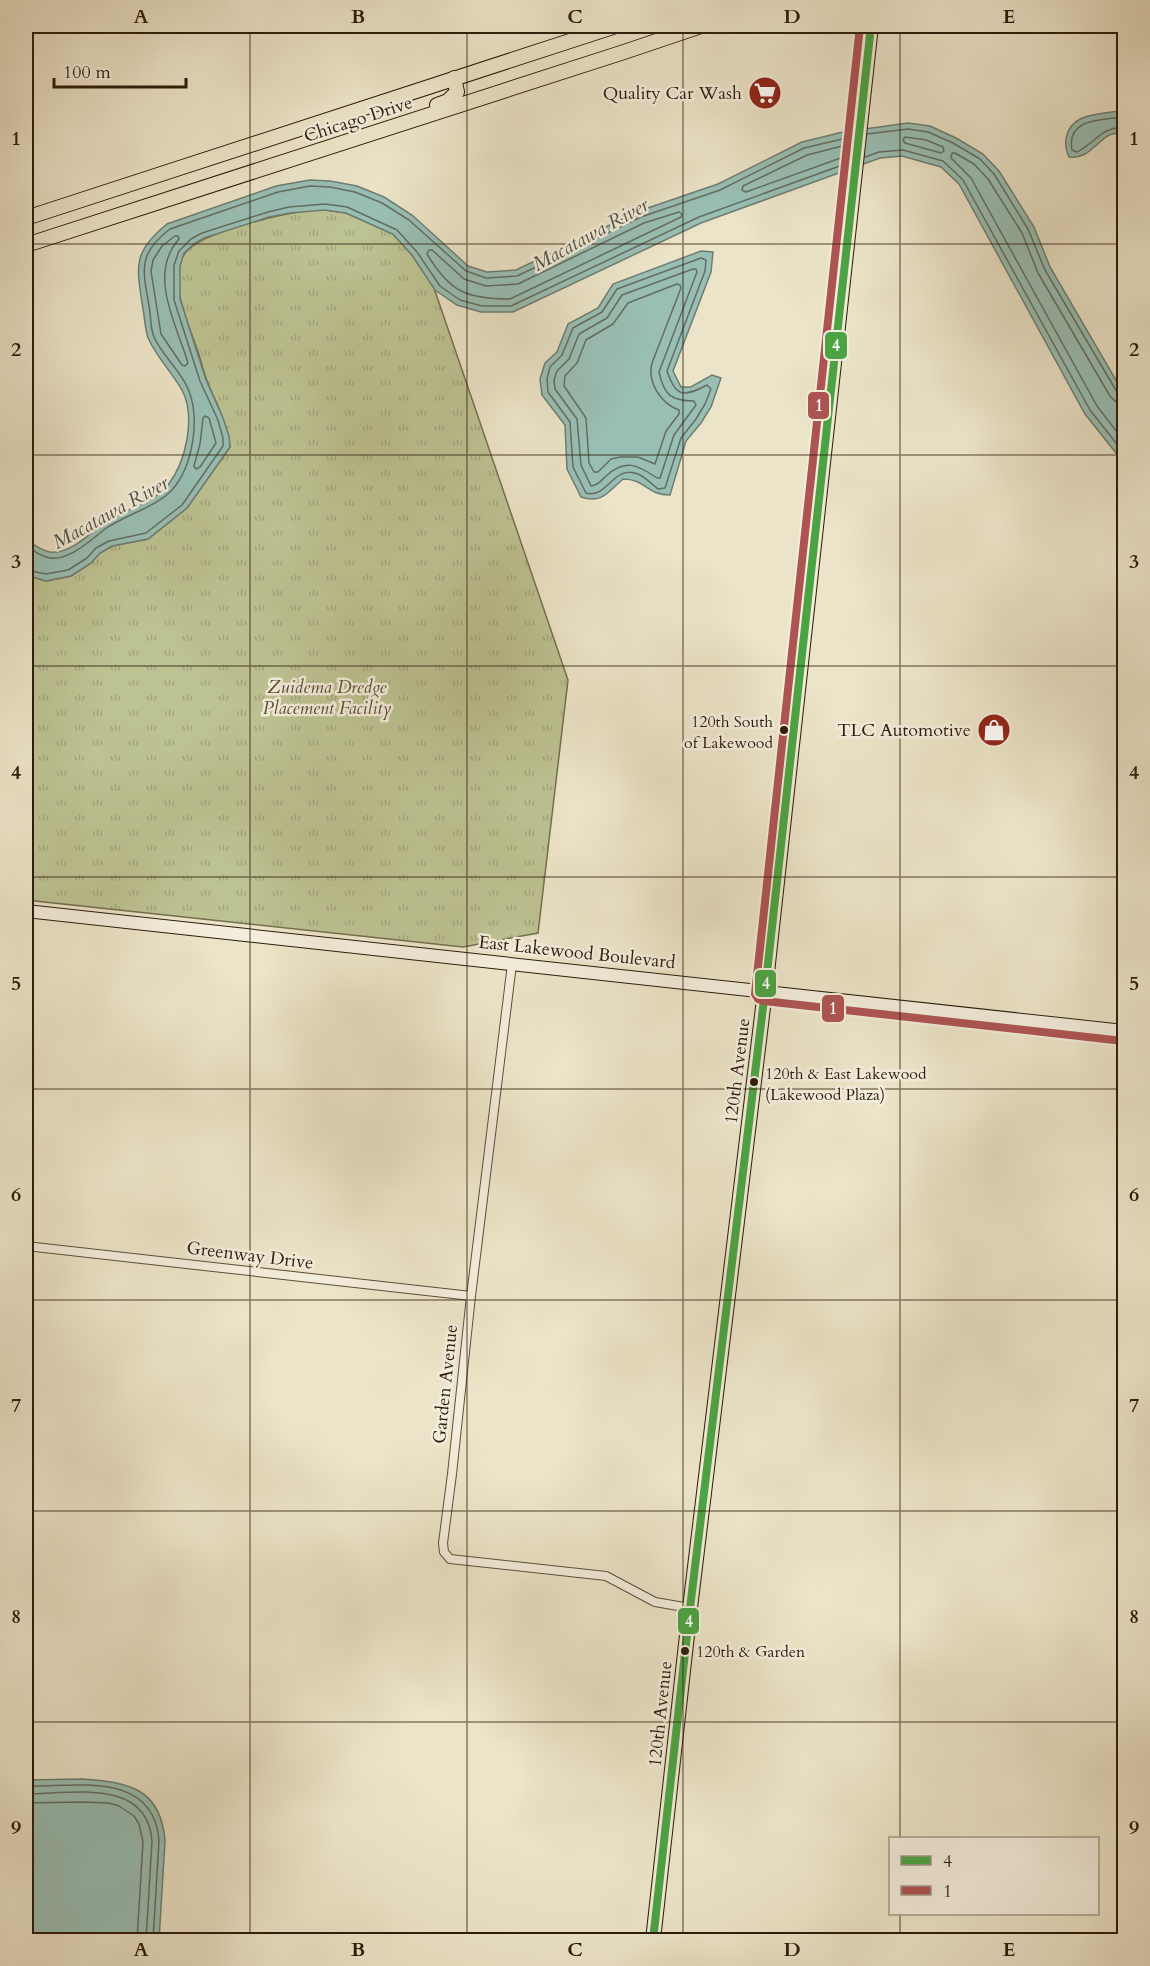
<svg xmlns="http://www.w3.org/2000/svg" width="1150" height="1966" viewBox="0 0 1150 1966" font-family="Cardo,serif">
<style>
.park{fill:url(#park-tufts);stroke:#746f4e;stroke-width:1.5}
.water{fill:#99bfb5;stroke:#6d7e71;stroke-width:1.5}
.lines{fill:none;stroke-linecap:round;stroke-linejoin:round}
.shore{stroke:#626e60;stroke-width:1.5}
.street-casing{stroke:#5c4e3a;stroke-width:10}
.secondary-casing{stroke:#2c1c0b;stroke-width:14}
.primary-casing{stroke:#2c1c0b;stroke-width:16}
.street{stroke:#f3eddb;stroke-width:8}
.secondary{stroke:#f3eddb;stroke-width:12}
.primary{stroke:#ece4c8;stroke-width:14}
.bus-1-casing{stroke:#f3eddb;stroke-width:12}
.bus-2-casing{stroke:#f3eddb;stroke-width:12}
.bus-1{stroke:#4ca344;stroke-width:8}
.bus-2{stroke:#ad5453;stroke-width:8}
.grid{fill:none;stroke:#2c1c0b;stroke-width:1.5;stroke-opacity:0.55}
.bus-dot{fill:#2c1c0b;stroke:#f3eddb;stroke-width:2}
.labels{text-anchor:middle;stroke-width:5;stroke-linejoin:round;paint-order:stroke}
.bus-label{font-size:16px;fill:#2c1c0b;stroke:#f3eddb;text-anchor:start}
.poi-label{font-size:18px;fill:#2c1c0b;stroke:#f3eddb;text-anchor:end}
.street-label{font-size:18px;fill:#2c1c0b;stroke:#f3eddb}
.park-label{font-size:18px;font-style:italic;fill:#584e34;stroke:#f3eddb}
.water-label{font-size:20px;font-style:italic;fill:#525546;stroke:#f3eddb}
.line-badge{stroke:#f3eddb;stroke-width:2}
.badge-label{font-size:16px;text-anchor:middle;font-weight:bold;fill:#fff}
.neatline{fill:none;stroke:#2c1c0b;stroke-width:2}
.grid-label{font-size:20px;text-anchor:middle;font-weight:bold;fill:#2c1c0b}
</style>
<defs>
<pattern id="park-tufts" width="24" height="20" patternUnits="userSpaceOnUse" patternTransform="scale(1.5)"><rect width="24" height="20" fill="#bdc292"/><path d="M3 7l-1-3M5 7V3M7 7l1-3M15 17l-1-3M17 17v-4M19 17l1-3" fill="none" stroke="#a3a67d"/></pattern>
</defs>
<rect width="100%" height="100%" fill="#ece4c8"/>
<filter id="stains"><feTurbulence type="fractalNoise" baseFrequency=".00333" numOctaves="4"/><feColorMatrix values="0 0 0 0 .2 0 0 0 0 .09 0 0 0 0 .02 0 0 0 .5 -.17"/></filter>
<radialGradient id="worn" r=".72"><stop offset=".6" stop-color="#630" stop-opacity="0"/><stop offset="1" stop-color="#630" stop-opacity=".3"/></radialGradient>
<path class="park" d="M310,210H325L346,213L393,234L412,255L433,285L568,680L538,933L463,947L26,900V575L46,581L71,576L91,563L100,553L112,546L148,539L187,508L230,447C228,437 226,426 222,416C218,403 210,391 206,378C203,370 201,360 198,352C190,327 165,276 186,252C204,231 282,214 310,210Z"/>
<path class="water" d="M1124,110V135C1103,125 1094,161 1069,157C1066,151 1065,146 1066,139C1070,111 1103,115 1124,110Z
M908,123L930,126L956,138L983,154L999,171L1034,227L1050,267L1124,394V463L1085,414L959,184L941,167L902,156L880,158L701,223L513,312H481L457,305L435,290L412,255L393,234L346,213L325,210L290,213L269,217L204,238L195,243L184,253L180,266V299L206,380L223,418L229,436L230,447L187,508L148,539L112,546L100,553L91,563L71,576L46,581L26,575V540C32,543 42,551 50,552C71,554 89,534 105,522C123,510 154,502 168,485C186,462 196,417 182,390C172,373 157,357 149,340C145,332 145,319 143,309C137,268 131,253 167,224L276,186L310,180L330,181L357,186L384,197L412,215L468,266L487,272L516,270L639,211L718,184L802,142L843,132Z
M701,251L713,252L711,272L673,371L681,387H691L712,375L721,378L711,407L701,423L686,441L670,495C646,495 646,479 623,479C608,492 602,504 581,497L567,469L565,425L542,395L540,379L545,363L557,352L568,324L598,308L613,284Z
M82,1779C128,1782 161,1788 165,1841L159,1940H46L26,1931V1780Z"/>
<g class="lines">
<path class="shore" d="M1124,117C1102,120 1066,118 1072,150L1077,152C1094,144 1103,125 1124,128
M867,134L908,129L928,132L953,143L980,159L994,174L1028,229L1045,270L1117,392L1120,395L1124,396
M905,137L926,140L943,147L944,151L941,153L905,143L903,140Z
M849,155L746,192L742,190L743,186L807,155L850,144
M865,157L879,152L903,150L943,161L963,180L1090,410L1124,453
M679,212L682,214L681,217L510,299C466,299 450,292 427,254L429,250H432L464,279L486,286L518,284L644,223Z
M175,236H178L179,239C147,275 177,325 188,363L185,366L182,365L161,334L151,271L153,260L162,246Z
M701,258L706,260L705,271L667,371C676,398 684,397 707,385L711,389L705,404L696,419L681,438L665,488L658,489C652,484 645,477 638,474C614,464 607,499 586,493L573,467L570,422L548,392L547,379L550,367L562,355L573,328L602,312L617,289Z
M693,269H696L697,272L659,372C664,395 671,401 694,401L696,405L674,435L660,478H657C638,465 625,458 606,476C601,481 598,485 591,486L581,465L577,419L555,389L554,380L557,371L569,359L579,334L607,318L622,295Z
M677,284L680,285L681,288L652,363C647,382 661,404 679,410V414L666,431L655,464L638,457H620L611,459L598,472H594L589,463L586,418L564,386L565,376L577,363L586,340L613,324L628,303Z
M1124,403L1116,402L1110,396L1038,273L1022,233L988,179L974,164L955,153H952L951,158L971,178L1097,406L1124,441
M205,416L209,418L216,443L200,467L196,469L194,466L200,444L203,418Z
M26,546C32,550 39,555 46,557C66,564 91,540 105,529C125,515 156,507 172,490C193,466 200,420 189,391C182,372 161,354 154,337C150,328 151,315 149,306C143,270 137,254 170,229L278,192L310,186L330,187L355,192L382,203L409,220L466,271L486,278L517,276L641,217L720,190L804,148L851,137
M26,570L46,574L68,570L87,558L96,548L109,541L146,533L182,505L223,446V438L218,420L200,381L174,300V265L179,251L191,239L202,233L268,212L289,207L325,204L347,207L397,230L417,252L440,286L460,300L482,306H511L699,217L848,163
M26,1786C76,1787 154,1770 159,1841L153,1940
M26,1794C71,1794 147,1777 152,1841L146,1940
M26,1803L82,1802L109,1803L119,1806L134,1816L139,1824L143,1842L137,1940"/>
<g class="street-casing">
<path id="street" d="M512,964L471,1296L452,1474L443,1543L444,1552L450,1559L606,1576L655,1602L690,1608
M26,1246L471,1296"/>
</g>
<g class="secondary-casing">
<path id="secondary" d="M26,911L1124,1031"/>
</g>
<g class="primary-casing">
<path id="primary" d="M437,105L448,101L457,92L454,78
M26,218L616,26
M26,245L624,52L701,26
M653,1940L690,1608L765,991L871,26"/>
</g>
<use href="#street" class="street"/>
<use href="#secondary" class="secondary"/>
<use href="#primary" class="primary"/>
<g class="bus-1-casing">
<path id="bus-1" d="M653,1940L690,1608L765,991L871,26"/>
</g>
<g class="bus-2-casing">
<path id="bus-2" d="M860,26L755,994L758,999L764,1001L1123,1041"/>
</g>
<use href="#bus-1" class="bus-1"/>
<use href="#bus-2" class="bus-2"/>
</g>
<path class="grid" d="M250,26V1940M467,26V1940M683,26V1940M900,26V1838M26,244H1124M26,455H1124M26,666H1124M26,877H1124M26,1089H1124M26,1300H1124M26,1511H1124M26,1722H1124M900,1914V1940"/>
<defs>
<g id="supermarket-disc" transform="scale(1.725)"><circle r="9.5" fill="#8f2418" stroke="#f3eddb"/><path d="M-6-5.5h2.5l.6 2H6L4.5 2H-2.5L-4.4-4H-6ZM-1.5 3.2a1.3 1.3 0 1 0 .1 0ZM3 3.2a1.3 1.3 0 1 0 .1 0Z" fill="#fff"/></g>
<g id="shop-disc" transform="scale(1.725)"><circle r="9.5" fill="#8f2418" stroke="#f3eddb"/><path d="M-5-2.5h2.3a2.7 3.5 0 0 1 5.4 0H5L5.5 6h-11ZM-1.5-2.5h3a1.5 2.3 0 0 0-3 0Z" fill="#fff"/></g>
</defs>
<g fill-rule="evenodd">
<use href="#supermarket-disc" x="765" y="93"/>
<use href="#shop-disc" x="994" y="730"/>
</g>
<g class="bus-dot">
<circle cx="784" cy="730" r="5"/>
<circle cx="754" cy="1082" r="5"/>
<circle cx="685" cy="1651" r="5"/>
</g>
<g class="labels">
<g class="bus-label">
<text x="773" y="727" text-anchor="end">120th South<tspan x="773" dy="21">of Lakewood</tspan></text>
<text x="765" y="1079">120th &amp; East Lakewood<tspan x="765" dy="21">(Lakewood Plaza)</tspan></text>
<text x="696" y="1657">120th &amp; Garden</text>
</g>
<g class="poi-label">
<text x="742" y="99">Quality Car Wash</text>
<text x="971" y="736">TLC Automotive</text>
</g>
<g class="street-label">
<text transform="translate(358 119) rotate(-18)" y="6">Chicago Drive</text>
<text transform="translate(577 952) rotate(6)" y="6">East Lakewood Boulevard</text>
<text transform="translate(737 1071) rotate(-83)" y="6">120th Avenue</text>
<text transform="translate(250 1255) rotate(7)" y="6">Greenway Drive</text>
<text transform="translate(445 1384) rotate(-84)" y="6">Garden Avenue</text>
<text transform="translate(660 1714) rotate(-84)" y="6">120th Avenue</text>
</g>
<g class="park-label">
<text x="327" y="693">Zuidema Dredge<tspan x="327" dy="21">Placement Facility</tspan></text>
</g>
<g class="water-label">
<text transform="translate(590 234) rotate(-29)" y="7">Macatawa River</text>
<text transform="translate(110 512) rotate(-29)" y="7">Macatawa River</text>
</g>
</g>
<g class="line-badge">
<rect x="824" y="331" width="24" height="29" rx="6" fill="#4ca344"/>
<rect x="807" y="391" width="23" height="29" rx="6" fill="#ad5453"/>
<rect x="754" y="969" width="23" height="29" rx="6" fill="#4ca344"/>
<rect x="821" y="994" width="24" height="29" rx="6" fill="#ad5453"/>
<rect x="677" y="1607" width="23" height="28" rx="6" fill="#4ca344"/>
</g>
<g class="badge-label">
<text x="836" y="351">4</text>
<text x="819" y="411">1</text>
<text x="766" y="989">4</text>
<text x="833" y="1014">1</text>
<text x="689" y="1627">4</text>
</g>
<rect width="1150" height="1966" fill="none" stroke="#ece4c8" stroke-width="66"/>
<rect x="889" y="1837" width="210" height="78" fill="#f3eddb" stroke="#a39988" stroke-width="1.5"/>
<rect x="901" y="1856" width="30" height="9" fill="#4ca344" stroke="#a39988" stroke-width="1.5"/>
<text x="943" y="1867" font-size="18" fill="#2c1c0b">4</text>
<rect x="901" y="1886" width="30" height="9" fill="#ad5453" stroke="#a39988" stroke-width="1.5"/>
<text x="943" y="1897" font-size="18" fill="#2c1c0b">1</text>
<path d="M54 78v9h132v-9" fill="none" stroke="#2c1c0b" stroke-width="3"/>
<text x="63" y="78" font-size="18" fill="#2c1c0b" stroke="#f3eddb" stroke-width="4.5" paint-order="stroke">100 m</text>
<rect x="33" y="33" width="1084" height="1900" class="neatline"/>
<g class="grid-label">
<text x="141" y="23">A</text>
<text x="358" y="23">B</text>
<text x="575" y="23">C</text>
<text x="792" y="23">D</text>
<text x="1009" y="23">E</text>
<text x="16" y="145">1</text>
<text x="1134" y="145">1</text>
<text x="16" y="356">2</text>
<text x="1134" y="356">2</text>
<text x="16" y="568">3</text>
<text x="1134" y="568">3</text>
<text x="16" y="779">4</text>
<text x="1134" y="779">4</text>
<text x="16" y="990">5</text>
<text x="1134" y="990">5</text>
<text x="16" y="1201">6</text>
<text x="1134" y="1201">6</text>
<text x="16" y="1412">7</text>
<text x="1134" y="1412">7</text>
<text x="16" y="1623">8</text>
<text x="1134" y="1623">8</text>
<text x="16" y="1834">9</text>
<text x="1134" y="1834">9</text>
<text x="141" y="1956">A</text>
<text x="358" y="1956">B</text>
<text x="575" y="1956">C</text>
<text x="792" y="1956">D</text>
<text x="1009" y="1956">E</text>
</g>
<rect width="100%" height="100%" filter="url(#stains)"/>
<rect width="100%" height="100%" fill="url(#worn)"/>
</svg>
